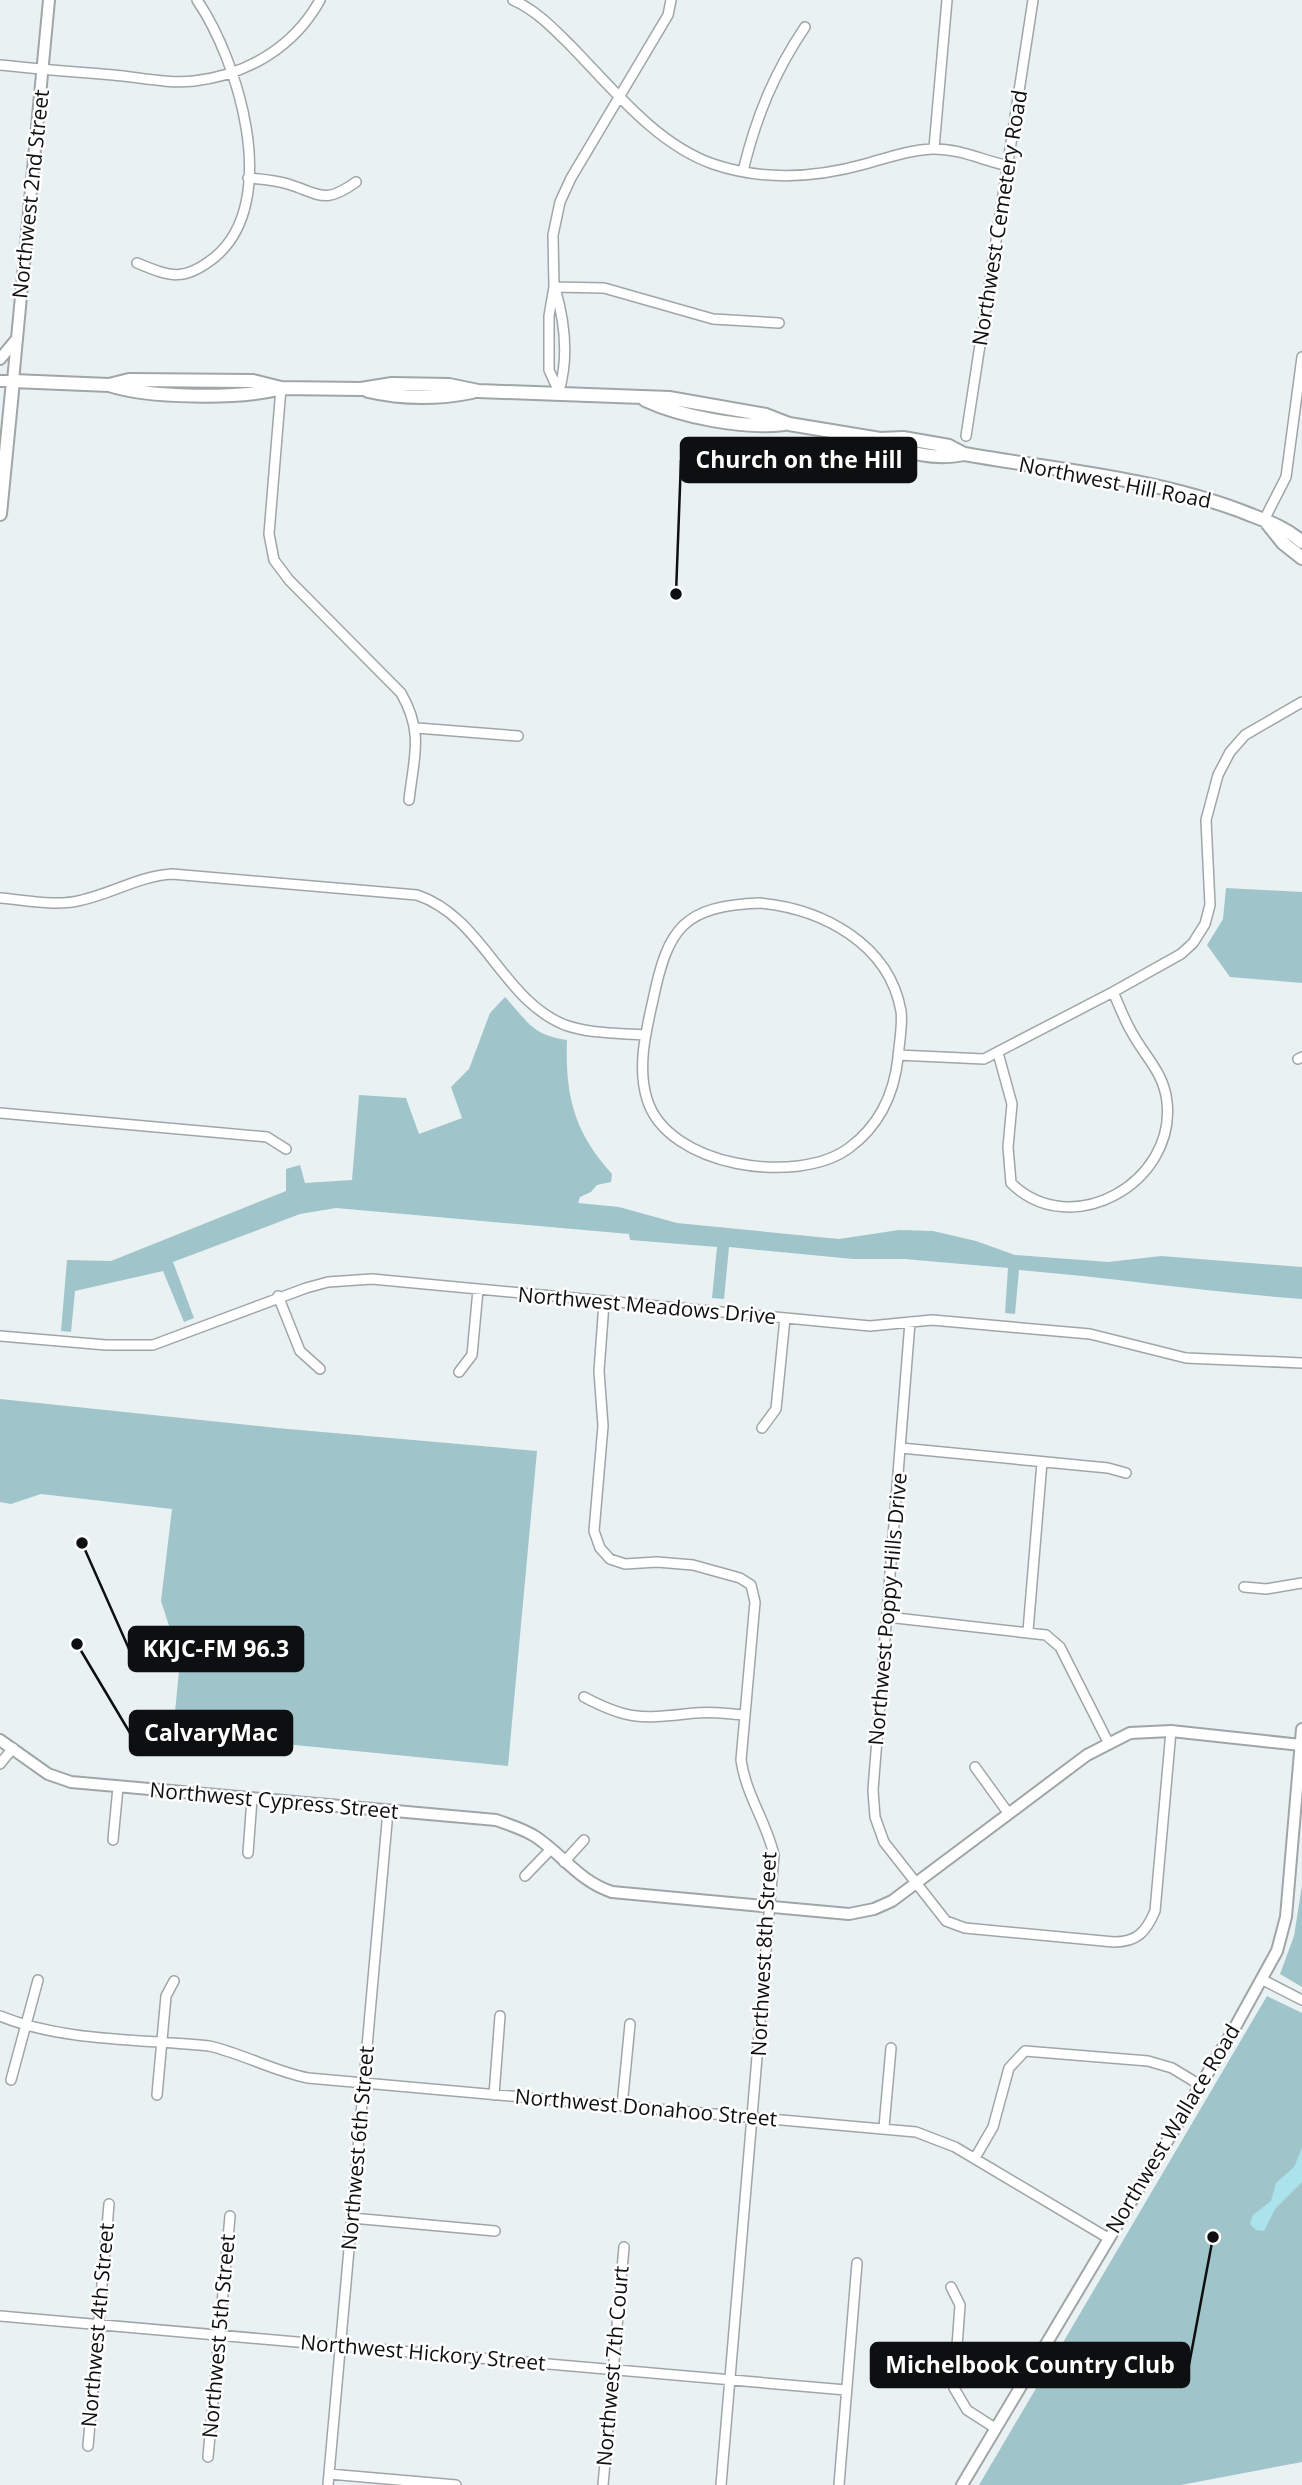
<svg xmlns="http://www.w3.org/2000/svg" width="1302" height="2485" viewBox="0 0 1302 2485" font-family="'Open Sans',sans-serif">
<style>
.green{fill:#9fc5cb}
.water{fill:#abe3ec}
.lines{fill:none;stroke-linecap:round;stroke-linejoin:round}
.minor-casing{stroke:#a0a6a7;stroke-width:12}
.tertiary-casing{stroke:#a0a6a7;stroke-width:14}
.secondary-casing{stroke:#a0a6a7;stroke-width:16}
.minor{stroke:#fff;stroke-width:9}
.tertiary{stroke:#fff;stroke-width:10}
.secondary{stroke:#fff;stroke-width:12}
.labels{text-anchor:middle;stroke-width:5;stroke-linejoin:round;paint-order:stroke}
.street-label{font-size:21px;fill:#0d0f10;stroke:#fff}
.leader{fill:none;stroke:#0d0f10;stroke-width:2.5}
.callout-dot{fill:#0d0f10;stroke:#fff;stroke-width:2.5}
.callout{fill:#0d0f10;stroke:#0d0f10;stroke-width:2.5}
.callout-label{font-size:23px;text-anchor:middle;font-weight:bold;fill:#fff}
</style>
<rect width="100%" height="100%" fill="#eaf1f2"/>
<path class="green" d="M1226,888L1302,892V983L1230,977L1207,945L1223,919Z
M505,997C528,1022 532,1035 567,1040C565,1096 574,1132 612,1174L611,1182L597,1185L591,1192L580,1197L578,1203L619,1207L677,1223L839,1239L899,1230L933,1231L976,1241L1015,1255L1108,1262L1161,1256L1302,1267V1299C1207,1292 1114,1278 1019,1270L1015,1314L1005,1313L1008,1268L904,1259H853L729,1247L724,1299L712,1298L717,1247L630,1240L629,1234L336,1208L300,1214L173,1262L194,1318L184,1322L163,1271L75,1291L71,1332L61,1331L67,1260L111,1261L286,1191V1169L300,1165L305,1183L352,1180L359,1095L406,1098L419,1134L462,1118L451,1087L469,1069L490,1013Z
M0,1399L277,1428L537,1451L508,1766L173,1733L180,1660L161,1601L172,1509L41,1494L11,1504L0,1502Z
M1302,1885V1987L1280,1974L1294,1936Z
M1267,1996L1302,2013V2462L1181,2485H979Z"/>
<path class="water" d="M1302,2148V2182L1275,2209L1264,2231L1256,2230L1250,2224L1253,2215L1271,2201L1276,2183L1294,2167Z"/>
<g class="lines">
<g class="minor-casing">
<path id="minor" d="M513,0C536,10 554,29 571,46C612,88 656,144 713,164C763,181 815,178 865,164C887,158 908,150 932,149C959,148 984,161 1009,166
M0,65C38,69 75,72 113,75C138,77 168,84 194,81C247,75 294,47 320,0
M934,148L947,0
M743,171C756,117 774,73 805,27
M248,178C261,179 275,180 288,184C320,194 324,205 356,182
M137,263C171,277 184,282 215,257C282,201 238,60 197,0
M554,287L604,288L713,319L779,323
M555,288C565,322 569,357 559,391
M281,388L269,534L274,560L289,580L401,693C424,733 414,756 409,800
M559,392L549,370V316L554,287L553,235L560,202L571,178L668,15L671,0
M966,436L1033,0
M1264,520L1286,477L1302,357
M417,728L518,736
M0,898C26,900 56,907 82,900C113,893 140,876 172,874L417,895C483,917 502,1000 565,1025C590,1034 620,1033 645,1035
M760,903C823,909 889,944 901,1011C903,1025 899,1043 898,1058C894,1094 879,1126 849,1148C798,1186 667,1167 647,1099C637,1067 646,1031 653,1000C668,927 684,906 760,903Z
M998,1053L1012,1104L1008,1147L1011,1183C1071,1242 1176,1183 1167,1102C1164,1072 1144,1056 1131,1031C1124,1019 1119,1005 1113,992
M898,1055L984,1059L1113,992L1181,954L1193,943L1205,924L1210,905L1206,820L1218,775L1230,752L1245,735L1302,702
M1298,1059L1302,1057
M0,1113L267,1137L286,1149
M278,1296L300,1351L320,1369
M604,1303L599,1371L603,1426L594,1531L600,1548L610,1559L625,1564L657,1562L693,1565L740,1578L751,1585L755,1602L741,1760C746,1795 766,1821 774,1855L721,2485
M910,1322L873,1790L875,1817L884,1842L946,1921L965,1928L1114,1942C1137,1942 1146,1932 1155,1911L1171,1731
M0,1336L106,1345H153L306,1288L328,1282L372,1279L870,1326L932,1320L1090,1334L1186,1358L1302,1363
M459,1372L472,1355L478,1290
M762,1428L776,1409L785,1318
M901,1448L1108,1468L1126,1473
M1244,1587L1266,1589L1302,1583
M887,1617L1046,1635L1060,1647L1108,1742
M1028,1631L1042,1462
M584,1697C631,1722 644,1718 695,1713C711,1711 728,1714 744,1715
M0,1764L13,1748
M975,1767L1009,1814
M113,1840L118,1787
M248,1853L252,1799
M564,1862L584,1840
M525,1876L551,1849
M1263,1980L1302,2000
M0,2016C64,2042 141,2039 209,2046C244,2054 273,2071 308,2078L916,2132L955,2147L1108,2238
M11,2080L38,1980
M157,2095L166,1996L174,1981
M494,2095L500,2016
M622,2106L630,2024
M884,2127L891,2048
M975,2158L993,2127L1009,2068L1025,2051L1148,2061L1172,2068L1200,2085
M352,2218L495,2231
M951,2287L960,2305L954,2388L967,2410L995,2428
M0,2316L846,2390
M88,2446L109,2204
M208,2457L230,2216
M329,2474L456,2485
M328,2485L388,1811
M603,2485L624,2247
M839,2485L857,2263"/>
</g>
<g class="tertiary-casing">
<path id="tertiary" d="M0,359L15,341
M0,381H13L49,0
M0,1740L48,1774L71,1782L496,1820C510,1825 524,1829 536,1837C564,1856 579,1881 612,1892L849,1914L874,1909L892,1901L1087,1755L1130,1733L1171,1731L1301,1745
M962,2485L1234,2029L1277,1951L1286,1917L1302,1729"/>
</g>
<g class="secondary-casing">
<path id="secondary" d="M109,385C149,398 237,399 278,389
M368,391C403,399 437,399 472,392
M645,400C682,417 744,429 784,424
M880,440C905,453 935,460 964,454
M0,514L13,381L109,385L129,380L253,381L281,388L361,389L392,384L449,385L478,391L669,398L766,415L789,424L880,439L903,438L949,446L964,454C1056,470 1153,478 1241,511C1263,520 1284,526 1302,542
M1267,523L1283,543L1302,558"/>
</g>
<use href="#minor" class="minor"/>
<use href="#tertiary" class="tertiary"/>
<use href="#secondary" class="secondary"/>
</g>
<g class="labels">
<g class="street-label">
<text transform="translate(31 194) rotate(-84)" y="7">Northwest 2nd Street</text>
<text transform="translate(1000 218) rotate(-81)" y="7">Northwest Cemetery Road</text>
<text transform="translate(1115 483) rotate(11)" y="7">Northwest Hill Road</text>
<text transform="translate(647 1306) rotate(5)" y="7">Northwest Meadows Drive</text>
<text transform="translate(888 1609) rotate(-85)" y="7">Northwest Poppy Hills Drive</text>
<text transform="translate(274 1801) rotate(5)" y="7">Northwest Cypress Street</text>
<text transform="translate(764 1954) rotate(-87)" y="7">Northwest 8th Street</text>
<text transform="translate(646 2108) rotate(5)" y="7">Northwest Donahoo Street</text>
<text transform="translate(1173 2129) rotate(-59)" y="7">Northwest Wallace Road</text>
<text transform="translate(358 2148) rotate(-85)" y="7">Northwest 6th Street</text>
<text transform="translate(98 2325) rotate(-85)" y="7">Northwest 4th Street</text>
<text transform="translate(219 2336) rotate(-85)" y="7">Northwest 5th Street</text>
<text transform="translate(423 2353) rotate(5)" y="7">Northwest Hickory Street</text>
<text transform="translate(613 2366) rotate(-85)" y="7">Northwest 7th Court</text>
</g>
</g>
<path class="leader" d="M676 594L681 460M82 1543L129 1649M77 1644L130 1733M1213 2237L1189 2365"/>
<g class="callout-dot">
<circle cx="676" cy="594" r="7"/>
<circle cx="82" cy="1543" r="7"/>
<circle cx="77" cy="1644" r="7"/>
<circle cx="1213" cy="2237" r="7"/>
</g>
<g class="callout">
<rect x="681" y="438" width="235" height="44" rx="7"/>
<rect x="129" y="1627" width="174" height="44" rx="7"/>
<rect x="130" y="1711" width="162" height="44" rx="7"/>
<rect x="871" y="2343" width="318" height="44" rx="7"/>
</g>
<g class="callout-label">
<text x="799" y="468">Church on the Hill</text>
<text x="216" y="1657">KKJC-FM 96.3</text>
<text x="211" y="1741">CalvaryMac</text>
<text x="1030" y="2373">Michelbook Country Club</text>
</g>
</svg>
